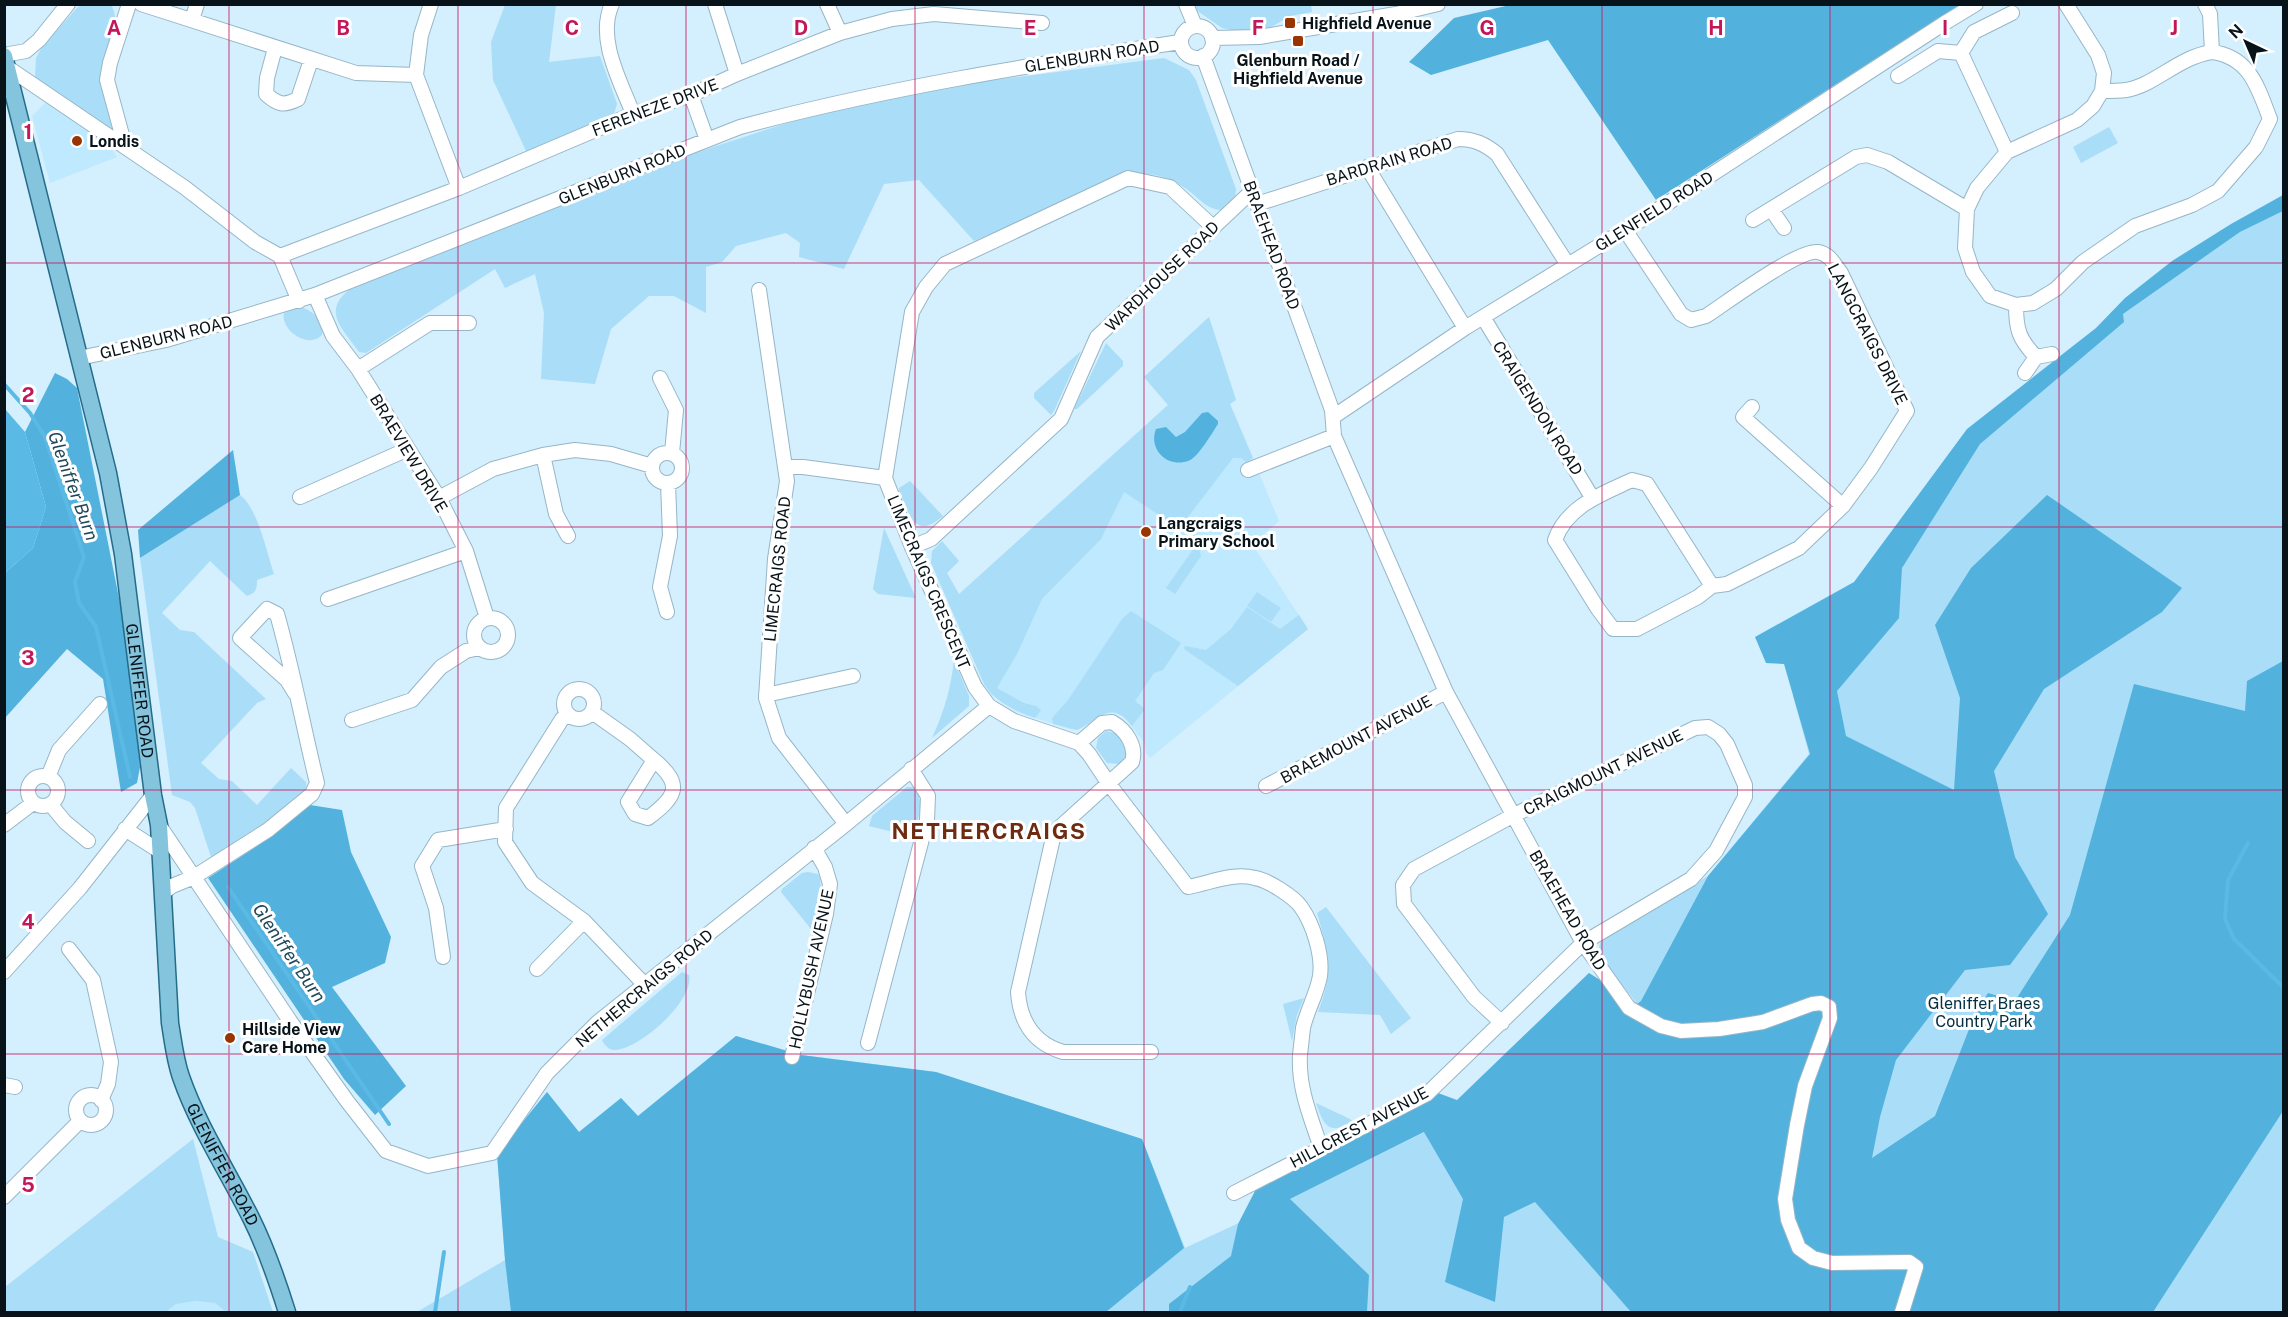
<svg xmlns="http://www.w3.org/2000/svg" width="2288" height="1317" viewBox="0 0 2288 1317" font-family="'Public Sans',sans-serif">
<style>
.built{fill:#bfe9ff}
.green{fill:#aaddf7}
.forest{fill:#52b2dd}
.water{fill:#5ab9e5}
.lines{fill:none;stroke-linecap:round;stroke-linejoin:round}
.stream{stroke:#5ab9e5;stroke-width:4}
.minor-casing{stroke:#96b6c7;stroke-width:16}
.major-casing{stroke:#246c8a;stroke-width:19}
.minor{stroke:#fff;stroke-width:14}
.major{stroke:#85c4dd;stroke-width:16}
.grid{fill:none;stroke:#c2185b;stroke-width:1.5;stroke-opacity:0.55}
.poi-dot{fill:#993502;stroke:#fff;stroke-width:2}
.labels{text-anchor:middle;stroke-width:6;stroke-linejoin:round;paint-order:stroke}
.poi-label{font-size:16px;font-weight:bold;fill:#071319;stroke:#fff;text-anchor:start}
.street-label{font-size:16px;fill:#071319;stroke:#fff}
.park-label{font-size:16px;fill:#022f41;stroke:#fff}
.water-label{font-size:18px;font-style:italic;fill:#1f485a;stroke:#fff}
.district-label{font-size:22px;font-weight:bold;letter-spacing:1.5px;fill:#6d2c12;stroke:#fff}
.grid-label{font-size:20px;text-anchor:middle;font-weight:bold;fill:#c2185b;stroke:#fff;stroke-width:6;stroke-linejoin:round;paint-order:stroke}
</style>
<rect width="100%" height="100%" fill="#d4effd"/>
<path class="built" d="M48,100L108,144L117,157L50,183L32,116Z
M1209,317L1236,400L1230,404L1279,521L1252,544L1308,629L1150,758L1146,753L1144,742L1123,716L1113,712L1102,714L1083,727L1077,730L1070,729L1017,712L989,693L949,604L1168,405L1144,377Z
M196,1301L215,1303L226,1312H166L176,1304Z"/>
<path class="green" d="M110,4L112,6C122,32 108,40 103,65C98,86 108,110 113,131L35,78L36,58L42,47L76,9L82,4Z
M505,5H556L549,62L600,56L617,104L614,114L527,153L493,80L491,42Z
M1189,5H1311L1312,12L1290,16L1263,32H1241L1222,28Z
M1164,58L1189,70L1196,80L1236,189L1235,201L1225,210C1206,211 1199,197 1185,188C1167,176 1151,172 1130,175L974,241L919,180L884,184L844,269L799,257L800,243L786,233L736,246L722,262L706,267V313L674,296H649L611,329L595,384L541,379L544,313L535,274L505,288L495,269L366,353L359,352C344,330 321,312 349,290L673,160L787,123L868,102L956,85Z
M2109,127L2118,143L2081,163L2073,147Z
M2283,211V1312H417L505,1260L497,1154L547,1092L579,1132L621,1098L638,1116L736,1036L801,1055L936,1072L1142,1139L1185,1248L1290,1199L1425,1132L1589,973L1636,1002L1601,960C1597,949 1599,943 1606,935L1708,876L1809,754L1793,696L1853,597L1957,455L2123,314L2240,232Z
M299,307C312,309 325,321 322,335C307,350 280,329 284,313Z
M1209,317L1236,400L1230,404L1253,458L1246,462L1241,458H1233L1185,521L1177,527L1124,492L1101,539L1042,599L1017,654L997,688L1024,703L1036,706L1041,710L1035,718C1016,711 995,702 984,684L931,563L932,551L942,541L959,561L947,573L959,594L1168,405L1144,377Z
M1106,343L1123,361V366L1077,409H1074Z
M1081,351L1054,411L1051,415L1034,398V393Z
M910,481L943,516C914,541 910,514 899,491V488Z
M240,495C258,508 267,554 274,574L257,580C257,589 256,593 247,596L210,561L162,613L180,630L194,632L266,699L257,703L201,763L219,779L232,781L257,805L291,768L306,782L307,792L305,797L212,860L195,808L190,802L172,795L140,558Z
M884,528L916,598L878,594L873,589Z
M1196,545H1198L1201,556L1175,594L1166,588Z
M1257,592L1281,608L1271,622L1247,606Z
M1247,607L1280,629L1299,615L1308,629L1238,686L1184,649L1185,646L1206,650L1231,629Z
M1131,611L1181,643L1163,670L1154,673L1135,701L1145,709L1132,726C1111,698 1098,721 1077,730L1053,724L1052,718L1068,700L1122,619Z
M954,660L969,696V706L932,738C944,712 951,688 954,660Z
M1106,731L1116,733L1128,750L1127,758L1120,764L1107,763L1096,748L1098,738Z
M907,787H914C926,799 917,823 913,837L869,826L872,816Z
M808,872L818,874L820,878L821,890L814,927L811,929L781,892L782,889L802,873Z
M1326,907L1411,1018L1391,1034L1380,1015L1318,1012C1334,970 1329,955 1317,913Z
M682,972L689,975C695,1000 640,1049 615,1050C609,1050 604,1045 602,1040Z
M1304,998L1297,1015L1292,1041L1283,1004Z
M1316,1103L1350,1119L1354,1122C1329,1135 1324,1127 1316,1103Z
M193,1139L218,1237L253,1252L273,1312H226L215,1303L196,1301L176,1304L166,1312H5V1287Z"/>
<path class="forest" d="M1510,5V4L1959,5L1656,200L1548,40L1431,75L1409,62L1454,18Z
M2283,195V211L2240,232L2123,314L2124,322L1980,444L1902,568L1899,618L1837,691L1846,736L1954,790L1960,698L1935,625L1971,568L2047,495L2182,588L2162,612L2044,689L1994,771L2015,857L2048,914L2010,965L1965,970L1896,1060L1880,1117L1872,1158L1935,1116L1975,1014L1988,993L2015,1001L2070,915L2134,684L2245,711L2247,681L2283,661V1111L2153,1312H1631L1535,1202L1504,1217L1495,1302L1445,1282L1463,1199L1424,1132L1290,1199L1369,1275L1367,1312H1169V1304L1231,1256L1238,1224L1255,1191L1438,1093L1457,1100L1589,973L1637,1004L1641,1001L1708,876L1810,754L1784,664L1766,663L1755,637L1854,582L1967,429L2096,328L2125,298L2172,261L2231,224Z
M55,373L67,379L77,388L126,633L140,767L137,783L121,792L103,679L67,649L5,718V573L33,548L46,507L25,432Z
M1208,412L1218,421V424C1212,433 1198,458 1188,461C1167,468 1148,449 1156,429L1166,427L1176,437L1185,432L1202,413Z
M233,450L240,495L140,558L138,530Z
M310,805L342,810L351,852L391,937L385,963L332,987L406,1086L375,1115L344,1079L208,878L271,837Z
M736,1036L801,1055L936,1072L1142,1139L1184,1248L1106,1312H511L505,1260L497,1154L547,1092L579,1132L621,1098L638,1116Z"/>
<path class="water" d="M5,409L25,432L46,507L33,548L5,573Z"/>
<g class="lines">
<path class="stream" d="M4,384L30,413L45,437L84,557L75,582L79,603L96,627L130,777
M2248,843L2228,880L2225,919L2234,939L2284,988
M228,887L389,1124
M435,1312L444,1252
M1180,1312L1190,1287"/>
<g class="minor-casing">
<path id="minor" d="M141,4L356,73L416,75
M431,4L421,35L416,75L459,188
M612,4C596,39 621,82 633,114
M715,4L737,74
M827,4L840,33
M1186,4L1195,26
M2066,4L2098,55L2104,73L2102,91
M2205,4L2210,14L2212,52
M192,20L197,4
M1181 42a16 16 0 1 1 32 0a16 16 0 1 1-32 0Z
M1212,38L1259,37L1396,14L1438,4
M275,48L267,78L266,94C278,105 284,106 298,99L311,60
M2212,52C2250,57 2258,88 2270,119L2256,147L2218,191L2192,205L2135,226L2083,262L2056,289L2033,303L2016,305L1990,296L1973,272L1965,248L1967,209L1977,188L2007,152L2077,120L2093,106L2102,91C2110,91 2118,91 2126,90C2154,86 2178,57 2212,52Z
M1961,53L2007,152
M4,55L26,51L39,40L68,4
M1203,56L1332,410L1334,436L1446,692L1583,943L1629,1008L1661,1026L1681,1031L1719,1029L1763,1022L1812,1004L1821,1003L1829,1007L1830,1018L1805,1086L1797,1125L1785,1199L1788,1220L1799,1248L1813,1258L1832,1263L1909,1262L1916,1267L1902,1312
M7,67L184,187L255,242L280,256L459,188L633,114L691,95L737,74L840,33L892,19L934,14L1042,23
M1898,76L1938,51L1961,53L1974,32L2012,13
M691,95L707,140
M125,146L107,80L110,63L129,4
M1367,167L1465,328
M1257,204L1458,139C1474,139 1485,144 1497,154L1568,265
M1771,209L1784,228
M1753,220L1856,157L1867,155L1888,162L1967,209
M1212,226L1170,187L1128,178L945,264L926,287L912,312L885,478L912,547L975,687L989,706L1014,721L1079,743L1089,754L1109,784L1188,887C1210,883 1233,872 1255,878C1268,880 1294,897 1301,907C1313,924 1323,955 1320,976C1317,994 1307,1010 1303,1028C1302,1037 1301,1046 1300,1055C1298,1088 1311,1118 1321,1148
M1625,230L1681,314L1691,320L1706,316C1726,303 1798,249 1818,252C1830,254 1834,264 1841,273L1907,411L1871,468L1843,506L1799,548L1727,584L1712,586
M280,256L299,301
M759,290L787,481L775,559L766,698L779,738L846,824
M315,295L333,336L358,369L439,498L466,551L487,618
M2016,305C2016,330 2019,339 2036,357
M1483,317L1593,499
M79,358L166,340L315,295L740,127C885,88 1032,65 1180,42
M358,369L430,323H469
M2025,373L2036,357L2052,354
M660,378L676,410L672,453
M1752,407L1743,417L1843,506
M1333,417L1465,328L1651,214L1943,24L1976,4
M652 468a15 15 0 1 1 30 0a15 15 0 1 1-30 0Z
M543,455L575,450L611,454L652,466
M785,467H803L885,478
M1248,470L1334,436
M1632,480L1647,484L1712,586L1698,597L1637,629H1613L1598,609L1555,540C1567,506 1602,494 1632,480Z
M300,497L408,449
M439,498L493,469L543,455L556,514L568,536
M912,547L931,539L1061,419L1097,337L1252,191
M328,599L466,551
M667,612L660,587L670,536L668,483
M474 635a17 17 0 1 1 34 0a17 17 0 1 1-34 0Z
M564 704a15 15 0 1 1 30 0a15 15 0 1 1-30 0Z
M766,695L853,676
M592,712L630,739L654,760L628,802L635,814L648,818C676,797 684,785 654,760
M568,715L562,719L506,808L505,842L532,883L584,921L645,985
M352,720L412,700L441,667L466,651L479,648
M1079,743L1102,723L1112,722C1126,730 1137,746 1132,762L1058,829L1053,838L1018,992C1020,1021 1033,1043 1063,1052H1151
M28 791a15 15 0 1 1 30 0a15 15 0 1 1-30 0Z
M48,777L59,750L100,704
M1266,786L1446,692
M51,805L65,822L88,841
M4,825L33,803
M159,825L290,1021L347,1101L386,1151L428,1166L492,1153L547,1073L598,1022L846,824L989,706
M125,829L161,852
M163,893L172,886L194,877L268,830L312,794L317,783C303,726 293,670 277,614L267,609L240,638L287,680L295,693
M69,949L93,980L111,1062L108,1084L101,1100
M443,957L436,908L422,866L438,840L506,829
M537,969L584,921
M4,972L80,888L153,795
M868,1043L927,820L928,796L911,769
M792,1057L826,914L830,884L825,867L814,848
M4,1085L15,1087
M76 1110a15 15 0 1 1 30 0a15 15 0 1 1-30 0Z
M1234,1193L1427,1094L1583,943L1691,879L1716,851L1745,797V785L1727,744L1719,734L1708,727L1695,728L1514,815L1414,869L1403,885L1404,904L1474,997L1502,1023
M4,1197L80,1121"/>
</g>
<g class="major-casing">
<g id="major">
<path id="s1" d="M4,56L108,473L123,554L153,795L159,825L170,1023C173,1041 175,1060 181,1077C198,1126 228,1172 251,1218C266,1248 277,1280 287,1312"/>
</g>
</g>
<use href="#minor" class="minor"/>
<use href="#major" class="major"/>
</g>
<path class="grid" d="M229,4V1312M458,4V1312M686,4V1312M915,4V1312M1144,4V1312M1373,4V1312M1602,4V1312M1830,4V1312M2059,4V1312M4,263H2284M4,527H2284M4,790H2284M4,1054H2284"/>
<g class="poi-dot">
<rect x="1284" y="17" width="12" height="12" rx="3"/>
<rect x="1292" y="35" width="12" height="12" rx="3"/>
<circle cx="77" cy="141" r="6"/>
<circle cx="1146" cy="532" r="6"/>
<circle cx="230" cy="1038" r="6"/>
</g>
<g class="labels">
<g class="poi-label">
<text x="1302" y="29">Highfield Avenue</text>
<text x="1298" y="66" text-anchor="middle">Glenburn Road /<tspan x="1298" dy="18">Highfield Avenue</tspan></text>
<text x="89" y="147">Londis</text>
<text x="1158" y="529">Langcraigs<tspan x="1158" dy="18">Primary School</tspan></text>
<text x="242" y="1035">Hillside View<tspan x="242" dy="18">Care Home</tspan></text>
</g>
<g class="street-label">
<text transform="translate(1092 56) rotate(-9)" y="6">GLENBURN ROAD</text>
<text transform="translate(655 107) rotate(-21)" y="6">FERENEZE DRIVE</text>
<text transform="translate(1389 161) rotate(-17)" y="6">BARDRAIN ROAD</text>
<text transform="translate(622 174) rotate(-22)" y="6">GLENBURN ROAD</text>
<text transform="translate(1654 211) rotate(-32)" y="6">GLENFIELD ROAD</text>
<text transform="translate(1272 245) rotate(70)" y="6">BRAEHEAD ROAD</text>
<text transform="translate(1162 276) rotate(-44)" y="6">WARDHOUSE ROAD</text>
<text transform="translate(1868 334) rotate(63)" y="6">LANGCRAIGS DRIVE</text>
<text transform="translate(166 337) rotate(-14)" y="6">GLENBURN ROAD</text>
<text transform="translate(1538 408) rotate(58)" y="6">CRAIGENDON ROAD</text>
<text transform="translate(409 453) rotate(59)" y="6">BRAEVIEW DRIVE</text>
<text transform="translate(777 569) rotate(-84)" y="6">LIMECRAIGS ROAD</text>
<text transform="translate(929 582) rotate(67)" y="6">LIMECRAIGS CRESCENT</text>
<text dy="6" stroke="none"><textPath href="#s1" startOffset="650">GLENIFFER ROAD</textPath></text>
<text transform="translate(1356 739) rotate(-28)" y="6">BRAEMOUNT AVENUE</text>
<text transform="translate(1603 772) rotate(-26)" y="6">CRAIGMOUNT AVENUE</text>
<text transform="translate(1568 910) rotate(60)" y="6">BRAEHEAD ROAD</text>
<text transform="translate(811 969) rotate(-78)" y="6">HOLLYBUSH AVENUE</text>
<text transform="translate(644 988) rotate(-40)" y="6">NETHERCRAIGS ROAD</text>
<text transform="translate(1359 1127) rotate(-28)" y="6">HILLCREST AVENUE</text>
<text dy="6" stroke="none"><textPath href="#s1" startOffset="1136">GLENIFFER ROAD</textPath></text>
</g>
<g class="park-label">
<text x="1984" y="1009">Gleniffer Braes<tspan x="1984" dy="18">Country Park</tspan></text>
</g>
<g class="water-label">
<text transform="translate(73 486) rotate(70)" y="6">Gleniffer Burn</text>
<text transform="translate(289 953) rotate(56)" y="6">Gleniffer Burn</text>
</g>
<g class="district-label">
<text x="989" y="839">NETHERCRAIGS</text>
</g>
</g>
<g class="grid-label">
<text x="114" y="35">A</text>
<text x="343" y="35">B</text>
<text x="572" y="35">C</text>
<text x="801" y="35">D</text>
<text x="1030" y="35">E</text>
<text x="1258" y="35">F</text>
<text x="1487" y="35">G</text>
<text x="1716" y="35">H</text>
<text x="1945" y="35">I</text>
<text x="2174" y="35">J</text>
<text x="28" y="139">1</text>
<text x="28" y="402">2</text>
<text x="28" y="665">3</text>
<text x="28" y="929">4</text>
<text x="28" y="1192">5</text>
</g>
<rect width="2288" height="1317" fill="none" stroke="#071319" stroke-width="12"/>
<g transform="translate(2246 42) rotate(316)" stroke="#ffffff" stroke-width="4.5" paint-order="stroke">
<path d="M0-4.5L10 22L0 15L-10 22Z" fill="#071319"/>
<text y="-9" font-size="16" font-weight="bold" text-anchor="middle" fill="#071319">N</text>
</g>
</svg>
